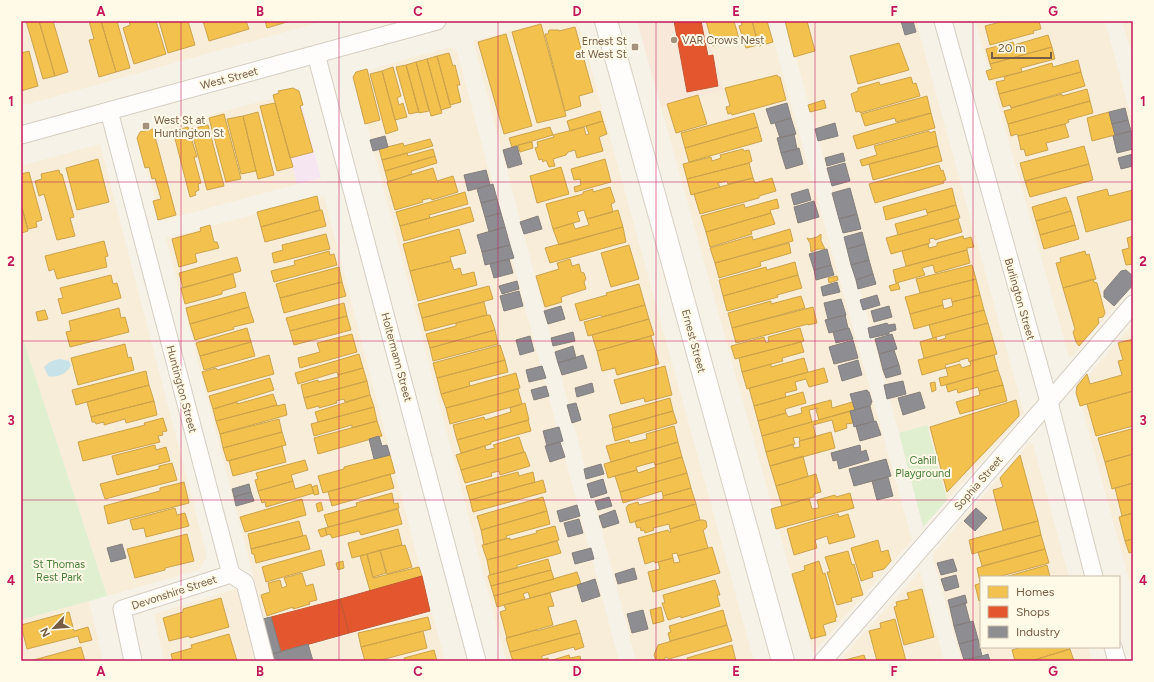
<svg xmlns="http://www.w3.org/2000/svg" width="1154" height="682" viewBox="0 0 1154 682" font-family="Figtree,sans-serif">
<style>
.residential{fill:#f7edd9}
.commercial{fill:#f8e8d9}
.education{fill:#f5e6f1}
.green{fill:#dfefd0}
.water{fill:#c7e2e8}
.homes{fill:#f2c14e;stroke:#cda34b}
.shops{fill:#e4572e;stroke:#c35935}
.industry{fill:#8d8d92;stroke:#867f7b}
.lines{fill:none;stroke-linecap:round;stroke-linejoin:round}
.street-casing{stroke:#d6cdc2;stroke-width:19}
.secondary-casing{stroke:#d8cfc3;stroke-width:24}
.street{stroke:#fefdfb;stroke-width:17}
.secondary{stroke:#fefdfb;stroke-width:22}
.grid{fill:none;stroke:#c2185b;stroke-width:1;stroke-opacity:0.55}
.poi-dot{fill:#a4917e;stroke:#fff9e8;stroke-width:1.5}
.labels{text-anchor:middle;stroke-width:4;stroke-linejoin:round;paint-order:stroke}
.poi-label{font-size:11px;fill:#775d45;stroke:#fff9e8;text-anchor:start}
.street-label{font-size:11px;fill:#775d45;stroke:#fff9e8}
.park-label{font-size:11px;fill:#487f3b;stroke:#fff9e8}
.neatline{fill:none;stroke:#c2185b;stroke-width:1.5}
.grid-label{font-size:13px;text-anchor:middle;font-weight:bold;fill:#c2185b}
</style>
<rect width="100%" height="100%" fill="#f7f2e7"/>
<path class="residential" d="M21,21H324L21,106Z
M545,21H578L754,661H636L473,41Z
M704,21H768L912,540L813,653L661,107L724,89Z
M786,21H916L1024,413L947,500L927,425L899,433Z
M975,21H1105L1133,124V286L1072,356L1069,357Z
M1122,21H1133V60Z
M450,47L457,51L619,661H506L354,74Z
M274,98L297,184L161,221L137,134Z
M100,144L207,556L199,570L107,596L21,333V166Z
M324,196L422,576L264,618L166,238Z
M1133,324V594L1077,389Z
M1030,442L1033,444L1069,577H981V647H1088L1092,661H962L932,555Z
M920,571L944,661H839Z
M239,588L258,661H164L154,614Z
M89,601L103,661H21V620Z
M432,612L445,661H276L274,655Z"/>
<path class="commercial" d="M637,21H704L724,90L661,107Z"/>
<path class="education" d="M298,91L321,178L297,184L274,98Z"/>
<path class="green" d="M21,333L107,596L21,620Z
M927,425L947,500L923,527L899,433Z"/>
<path class="water" d="M60,359L69,361L71,365C67,374 57,378 48,376L44,367C49,362 53,360 60,359Z"/>
<path class="homes" d="M26,21H39L55,76L43,79Z
M39,21H53L68,72L55,76Z
M89,21H101L116,72L99,77L89,40L94,39Z
M101,21H117L130,68L116,72Z
M129,21H156L166,54L134,64L123,28L130,25Z
M159,21H188L195,45L168,53Z
M203,21H246L249,29L209,41Z
M265,21H290L267,28Z
M706,21H734L739,39L713,46Z
M741,21H752L758,45L746,48L739,26L742,25Z
M752,21H767L773,42L759,46Z
M785,21H807L815,51L794,57Z
M1004,21H1039L1041,29L1033,31L1034,33L990,45L985,26Z
M541,24L566,116L537,123L512,32Z
M575,27L593,92L579,96L581,106L565,111L545,34H548L549,30H559V31Z
M506,34L532,126L504,134L478,42Z
M1048,35L1052,47L990,64L986,49L1013,42L1014,45Z
M899,43L909,70L858,84L850,56Z
M1052,47L1055,59L1021,68L1022,72L989,80L986,71L992,69L990,64Z
M29,51L38,86L21,91V53Z
M449,53L453,66L455,65L460,85H457L461,102L450,105L437,56Z
M437,56L451,107L441,110L427,59Z
M427,59L442,113L431,116L416,62Z
M1078,60L1081,72L999,94L996,82L1005,80L1004,77L1052,63L1053,67Z
M416,62L429,111L419,113L406,65Z
M406,65L419,112L409,114L396,67Z
M393,67L401,96L397,98L399,105L403,103L407,117L395,120L382,71Z
M367,69L380,120L365,124L353,77L356,72Z
M382,71L398,130L386,134L370,74Z
M1081,72L1085,86L1011,108L1010,105L1003,107L999,94Z
M777,75L778,77H780L786,100L732,115L731,113L728,114L726,107L730,106L725,88Z
M911,77L913,84L916,83L920,96L860,113V111L856,112L851,94L858,91V88L879,82L880,85Z
M293,88L299,91L303,105L300,106L313,152L290,158L273,95L279,93L278,91Z
M1087,89L1090,101L1008,124L1004,111L1012,109L1011,108L1062,94V96Z
M698,95L707,124L676,133L667,104Z
M927,96L931,113L896,122L895,118L865,126L861,114Z
M824,100L826,108L810,112L808,105Z
M1090,101L1093,113L1068,120L1069,122L1065,124L1018,136L1017,134L1011,136L1008,124Z
M275,103L293,167L277,171L260,106Z
M600,111L603,121L570,131L567,121Z
M258,112L274,175L258,179L243,116Z
M1109,112L1115,135L1092,141L1087,118Z
M754,113L758,127L685,148L681,133Z
M931,113L935,128L857,149L853,136Z
M224,114L241,179L226,182L209,118Z
M243,116L256,171L241,174L227,119Z
M603,121L607,134L599,137L603,151L577,158L575,150L568,152L566,155L553,159L555,166L549,167L546,160L543,162L542,159L539,160L535,148L538,147L537,142L554,137L553,135L584,127L586,135L589,134L586,126Z
M1065,124L1069,137L1046,143L1048,150L1026,156L1024,149L1021,150L1018,136Z
M208,125L224,186L207,190L191,129Z
M188,127L197,157H194L201,183L198,184L199,190L195,192L196,195L190,197L173,131Z
M550,127L553,135L512,147L509,138Z
M758,127L762,141L689,162L685,148Z
M153,129L176,215L158,220L153,201L161,199L155,178L152,179L149,167L145,168L137,138L140,132Z
M929,131L930,133L935,131L938,146L862,166L860,160L877,155L874,146Z
M430,139L433,146L382,160L379,149L403,143L404,146Z
M532,142L533,148L520,152L518,145Z
M938,146L942,161L873,180L869,164Z
M1084,146L1089,164L1025,181L1020,163Z
M433,149L435,156L385,171L382,160L407,153L408,156Z
M743,149L744,151L749,150L752,161L749,163L687,179L683,164L711,157L712,161L721,158L720,155Z
M435,156L437,163L411,171L412,174L388,182L385,171Z
M98,159L109,202L77,210L66,168Z
M605,159L611,182L575,192L574,187L581,185L580,179L574,180L571,169Z
M749,163L753,178L728,184L727,181L718,183L720,187L691,195L687,179Z
M1089,164L1093,180L1030,197L1025,181Z
M939,165L941,171L943,170L946,180L943,181L944,183L875,203L869,184Z
M561,167L569,194L537,203L530,176Z
M433,168L437,181L453,176L458,192L432,200L431,198L422,200L423,202L395,210L387,182Z
M59,170L60,174H62L74,217L70,218L75,236L57,240L44,194L39,196L35,181L42,179L41,174Z
M29,172L42,220L36,222L37,227L28,229L21,204V174Z
M753,178L755,183L772,178L776,191L759,196V198L700,214L694,194Z
M610,187L615,202L611,204L613,212L587,219L584,210L577,212L580,221L553,229L546,204L583,194V192L593,189V192Z
M952,188L956,205L927,213L926,209L886,220L883,207Z
M1107,189L1109,196L1133,190V219L1086,232L1077,197Z
M465,192L468,204L429,215L430,218L400,226L396,212Z
M317,196L320,210L261,227L257,212Z
M1066,197L1071,211L1036,221L1032,207Z
M777,199L779,208L770,210L771,213L706,232L701,216L744,204L745,208Z
M21,204L28,231L21,233Z
M956,205L960,218L898,235L895,224L928,215L927,213Z
M470,207L474,221L404,241L400,226Z
M320,210H322L326,226L265,242L261,227Z
M618,210L623,227L559,245L553,229L573,223L575,229L589,225L587,219Z
M1071,211L1075,225L1040,235L1036,221Z
M771,213L775,224L751,231L752,234L710,247L706,232Z
M958,219L962,232L935,240L934,238L929,239L930,243L891,254L886,238Z
M210,225L214,242H217L219,248L195,254L197,262L179,267L172,239L201,231L200,228Z
M1075,225L1079,239L1044,249L1040,235Z
M623,227L626,242L550,263L545,248Z
M459,229L466,253L450,257L451,261L410,271L403,244Z
M790,229L793,241L715,263L710,248L752,236L753,240Z
M326,234L330,249L274,263L272,253L283,250L282,245Z
M821,234V241L825,249H818L811,252L810,243L807,238L810,239L817,237Z
M963,236L964,239L971,237L974,247L967,248V250L906,266L902,251L928,244L929,248L937,246V243Z
M1133,236V264L1126,265L1122,250L1129,248L1127,238Z
M104,241L108,256L105,257L107,267L57,279L54,269L49,271L45,256Z
M789,243L791,253L760,262L761,266L719,278L715,263Z
M629,245L639,279L611,287L601,253Z
M967,250L970,263L935,273L933,265L922,268L925,275L896,283L893,270Z
M329,251L330,255L334,254L337,265L274,282L271,271L295,265L294,261Z
M1085,251L1086,255L1089,254L1096,279L1063,288L1056,263L1061,262L1060,258Z
M237,257L241,271L183,288L179,273Z
M570,259L572,266L579,264L581,272L584,273L586,279L584,282L586,289L561,297L562,302L545,307L536,276L559,269L557,263Z
M451,261L454,270L460,268L462,275L474,272L477,285L418,301L410,271Z
M795,262L798,275L723,296L719,280L766,267L767,270Z
M972,265L976,279L920,293L916,279Z
M339,267L342,282L280,298L276,284Z
M233,274L236,287L222,291V294L185,304L181,288Z
M111,275L113,284L117,283L121,298L62,314L58,299L63,298L60,288Z
M798,275L802,288L777,295L778,297L727,311L723,296Z
M837,276L838,280L829,283L828,278Z
M976,279L980,295L952,302L951,298L942,300L943,305L910,314L905,297Z
M1093,279L1094,282L1097,283L1105,313L1103,317L1098,318L1099,323L1079,346L1076,342L1073,332L1075,329L1063,288Z
M342,282L346,296L284,313L280,298Z
M898,283L900,289L891,291L889,286Z
M639,284L645,305L602,317L601,315L580,321L575,304L607,295L606,293Z
M489,286L493,299L422,318L418,304Z
M245,292L249,307L190,324L186,308Z
M980,295L984,310L914,329L910,314L943,305L944,309L953,306L952,302Z
M801,296L805,308L732,328L728,313L771,301V304Z
M484,302L487,315L425,331L422,318Z
M344,303L347,316L290,331L286,318Z
M645,305L649,319L588,336L584,322Z
M249,307L254,322L233,327L234,329L195,340L190,324Z
M813,307L817,323L808,325V324L736,343L732,328Z
M119,308L121,318L125,317L129,332L70,347L66,332L71,331L69,321Z
M45,310L48,319L38,321L36,312Z
M984,310L988,323L933,338L929,325Z
M487,315H490L495,330L430,348L426,334L456,326V323Z
M347,316L351,330L294,345L290,331Z
M649,319L654,335L597,351L592,335Z
M988,323L993,340L924,358L920,342L936,337L937,341L946,338L945,335Z
M247,328L251,342L200,356L196,343Z
M800,328L804,341L735,359L731,346L764,337L766,343L769,342L768,337Z
M495,330L498,344L433,361L430,348Z
M352,334L357,352L300,368L298,358L320,352L317,343Z
M651,336L659,364L617,375L615,368L602,371L597,351Z
M1133,339V391L1080,406L1076,393L1077,386L1087,374L1090,384L1122,375L1118,361L1123,360L1118,343Z
M993,340L997,354L969,362L968,358L960,360V361L945,365L946,368L922,375L918,360Z
M251,342L255,356L204,370L200,356Z
M801,342L804,352L782,358L783,361L742,372L739,358Z
M125,344L128,358L131,357L134,370L78,385L71,358Z
M500,345L505,360L437,378L433,363Z
M359,354L363,368L338,375L337,372L298,384L295,373Z
M269,355L274,374L208,392L202,372L216,368L217,370Z
M994,355L998,370L941,386L939,378L948,376L946,368L960,364L962,368L971,365L970,361Z
M804,358L808,372L747,389L742,372L771,364V367Z
M505,360L508,372L469,382L470,386L441,394L437,378Z
M665,366L672,395L645,402L644,398L621,404L614,380Z
M363,368L367,381L304,398L301,385L318,380V382L338,377V375Z
M824,368L828,382L809,387L806,379L795,382L797,390L785,393L786,397L754,406L749,388Z
M998,370L1003,385L979,391L978,387L958,393L957,389L948,392L946,385Z
M146,371L149,385L76,405L72,390Z
M516,373L520,388L446,408L441,394Z
M270,378L274,390L213,409L209,396Z
M367,381L370,395L345,402L344,399L336,401L337,403L319,408V406L307,409L304,398Z
M935,382L936,390L932,392L930,383Z
M149,385L154,401L91,417L87,402Z
M1003,385L1007,401L960,414L956,402L980,395L979,391Z
M518,389L522,404L450,424L446,408Z
M1133,391V426L1096,436L1087,404Z
M803,392L806,403L785,409L786,413L758,421L754,406Z
M273,394L277,405L216,421L213,409L237,402V404Z
M370,395L374,407L318,422L315,412Z
M670,398L673,411L613,428L609,415Z
M831,400L832,408L852,402L855,410L819,420L816,410L818,409V408L809,410L812,422L762,436L758,421L786,413L788,417L802,413L801,408Z
M1016,400L1019,412V416L947,492L930,427Z
M154,401L157,415L126,423L125,419L104,425V422L96,424L95,422H92L91,417Z
M525,403L529,420L457,440L453,425L484,417L485,420L511,412L510,408Z
M285,404L287,415L220,434L216,421L277,405V406Z
M374,407L377,421L352,428V425L314,436L311,424Z
M673,411L677,423L615,441L612,428Z
M850,411L853,423L846,424L847,428L835,432L832,420L813,425L816,437L800,441L799,437L793,438L795,444L766,452L762,436Z
M163,418L167,431L162,432L163,435L158,436L160,442L83,461L78,442L145,425L144,423Z
M279,419L282,432L223,448L220,434Z
M528,420L531,431L491,442V444L461,453L457,440Z
M377,421L382,436L318,454L314,438Z
M674,426L678,442L611,462L606,446L629,440L630,443L647,439L646,434Z
M1131,429L1133,435V449H1132L1133,454L1105,462L1098,438Z
M282,432L286,445L227,461L223,448Z
M831,432L835,448L770,466L766,452L793,444L794,448L800,447L799,441Z
M519,437L524,452L461,470L456,455L485,446L486,450L495,448L493,445Z
M678,442L682,457L655,465L654,462L636,467L637,470L608,478L604,464Z
M155,445L156,450L166,447L170,461L117,475L112,456Z
M282,446L286,462L233,476L229,461Z
M525,452L530,466L500,475L499,471L491,473L492,476L465,483L461,470Z
M1133,454V483L1112,489L1105,462Z
M390,455L395,473L323,493L318,476L344,469V467Z
M1020,455L1038,521L1003,530L993,490L1003,487L1000,478Z
M803,456L808,476L776,486L770,466Z
M682,457L687,473L620,492L615,476L637,470L638,473L656,467L655,465Z
M305,460L308,470L291,475L293,481L258,491L255,480L258,479L256,473Z
M172,463L177,480L105,499L100,484L159,469V466Z
M518,472L519,476L533,472L535,482L470,500L466,486Z
M687,473L691,488L663,496L662,491L623,503L620,492Z
M390,474L394,488L332,506L328,492Z
M816,474L821,492L814,494V497L782,506L776,486Z
M543,480L546,492L473,512L470,500Z
M293,481L295,489L311,484L314,493L266,507L265,502L262,503L258,491Z
M184,482L189,503L108,524L104,506L160,491V488Z
M1133,483V513L1122,516L1115,488Z
M317,485L319,494L314,495L312,487Z
M691,488L696,504L630,523L626,508L628,505L638,502L639,505L657,500V501L663,499V496Z
M392,493L394,504L398,503L399,508L328,527L324,515L357,506L356,503Z
M850,493L854,508L776,529L771,509L809,498L812,509L819,508L817,500L835,495L836,497Z
M543,497L547,511L481,530L477,516Z
M302,499L306,515L245,532L240,517Z
M321,502L323,510L318,512L316,504Z
M696,504L700,520L670,529L669,524L653,528L654,530L645,533L644,530L641,531L640,527L637,528L635,521Z
M175,508L177,515L185,513L189,526L146,537L144,528L133,530L130,520Z
M398,509L402,524L361,535L359,531L332,538L330,534L327,535L325,528Z
M547,511L550,524L506,536L507,538L484,545L481,530Z
M1133,513V539L1125,541L1119,517Z
M838,514L839,517L848,514L855,537L829,544L827,536L815,540L817,548L794,555L787,529Z
M700,520H703L706,521L707,527L705,529L703,530L708,548L678,556L677,553L672,554L673,558L658,562L655,563L654,561L645,564L638,538L668,530L669,532H671L670,529Z
M299,521L303,536L251,549L248,534Z
M1038,521L1041,535L972,554L969,540Z
M555,526L559,540L487,560L482,545L510,538V540L537,533L536,531Z
M325,528L327,535L321,537L318,530Z
M398,529L402,545L352,558L348,543Z
M187,534L194,561L165,568V570L135,578L127,549Z
M306,535L310,549L256,563L254,554H252L251,549Z
M1041,535L1045,549L982,566L978,552Z
M1133,539V552L1129,553L1125,541Z
M878,540L881,552L888,550L891,561L884,569L872,572L873,577L861,581L851,548Z
M557,541L561,553L517,565V568L490,575L487,560Z
M402,545V546L405,545L412,567L387,574L380,550Z
M712,547L720,573L653,592L648,572L660,569L658,562L673,558L674,563L680,562L678,556Z
M1045,549L1049,563L998,577H981L980,582L977,568Z
M321,550L325,565L266,582L262,567Z
M380,550L386,573L373,577L367,554Z
M848,551L852,565L854,564L863,595L851,598L852,601L837,605L827,572H830L825,557Z
M367,554L373,578L419,567L422,576L370,591L360,556Z
M548,559L551,570L491,586L488,576L490,575Z
M343,561L344,568L338,570L336,563Z
M819,561L823,574L825,573L837,617L835,618L836,621L823,625L826,635L811,639L792,574L805,570L804,566Z
M1047,565L1050,577H1005Z
M551,570L554,579L494,596L491,586Z
M577,572L581,584L530,598L528,592L523,594L525,599L497,607L494,596Z
M302,573L306,586L313,584L317,600L309,602L310,604L293,609V607L267,616L261,595L270,592L268,583L280,580L282,588L287,586L284,578Z
M715,580L720,595H717L720,606L681,618V616L668,620L662,603H665L663,595Z
M981,583V600L979,601L975,585Z
M922,589L934,637L904,645L894,607L897,606L896,602L909,599L907,593Z
M550,593L554,606L548,607L553,625L507,638L500,612L506,610L504,605Z
M221,598L229,627L190,638L189,636L169,641L163,618L183,612V609Z
M661,607L664,621L653,624L650,610Z
M723,610L727,625L670,641L668,633L671,632L669,626Z
M69,612L74,631L88,627L92,640L80,643L78,636L27,649L21,625Z
M428,617L431,629L361,647L358,633Z
M895,619L906,661H877L869,631L881,628L880,623Z
M576,620L580,633L510,652L506,638L536,630L537,631Z
M727,625L732,641L669,659L666,657L664,660L656,661L654,655L658,645Z
M423,631L427,648L377,661H365L361,647Z
M580,633L584,647L575,650L574,647L542,656V659L535,661H513L510,652Z
M229,634L237,661H173L171,654L192,648L191,645Z
M732,645L736,661H688L687,658Z
M81,647L85,661H30Z
M1021,647H1069L1070,649L1031,661H1015L1012,650Z
M1070,649L1074,661H1031Z
M434,650L437,661H405L404,658Z
M569,655L570,658L580,656L581,661H535L548,658L549,661Z
M864,655L866,661H841Z"/>
<path class="shops" d="M674,21H701L708,56L713,55L718,86L687,92Z
M422,576L430,611L349,633L340,599Z
M340,599L349,633L281,652L271,617Z"/>
<path class="industry" d="M901,21H913L916,32L905,35Z
M787,103L791,118L771,124L766,109Z
M1125,108L1128,120L1112,124L1109,112Z
M791,118L796,134L780,138L775,123Z
M1128,120L1131,131L1115,135L1112,124Z
M835,123L838,136L818,141L815,129Z
M1131,131L1133,138V149L1117,153L1113,136Z
M794,134L797,149L781,153L777,138Z
M385,136L388,147L373,151L370,140Z
M517,146L522,164L508,168L503,150Z
M799,148L803,164L786,169L781,153Z
M843,153L845,161L827,166L825,158Z
M1133,154V166L1121,169L1118,158Z
M845,163L850,181L832,186L827,168Z
M486,170L490,185L468,191L464,175Z
M493,184L497,199L481,203L477,189Z
M850,188L857,214L839,219L832,193Z
M808,189L811,200L794,205L791,194Z
M497,199L501,213L485,217L481,203Z
M814,201L819,217L798,223L794,207Z
M501,213L505,227L489,232L485,217Z
M857,214L861,229L843,233L839,219Z
M538,216L542,229L524,234L520,222Z
M505,227L510,245L482,252L477,235Z
M862,232L865,244L847,249L844,237Z
M865,244L869,260L851,265L847,249Z
M510,245L514,258L485,265L482,252Z
M827,249L831,265L814,270L809,254Z
M509,259L513,273L494,278L490,264Z
M869,260L873,274L856,280L851,265Z
M831,265L834,275L816,280L814,270Z
M1126,270L1133,276V285L1114,306L1104,297V291L1121,271Z
M873,274L876,284L858,289L856,280Z
M517,281L519,289L502,294L499,286Z
M837,282L840,292L823,296L821,287Z
M519,291L523,306L504,311L500,296Z
M877,295L880,305L863,310L860,300Z
M841,299L846,315L828,319L824,303Z
M561,306L565,319L548,324L544,311Z
M889,306L892,317L874,322L871,311Z
M845,315L848,328L829,333L825,320Z
M887,323L888,325L895,324L896,330L889,332V334L870,338L868,328Z
M849,328L853,339L836,343L833,332Z
M573,332L575,341L553,346L551,338Z
M892,334L897,349L879,354L875,339Z
M530,336L534,351L520,355L516,340Z
M853,340L858,358L834,364L829,347Z
M573,346L576,358L558,363L555,352Z
M894,350L899,365L883,370L879,354Z
M583,355L587,368L562,375L558,363Z
M858,360L862,375L842,381L838,366Z
M899,365L901,374L886,378L883,370Z
M542,366L546,378L529,382L526,370Z
M903,381L906,394L887,399L884,385Z
M592,383L594,392L577,397L575,388Z
M546,386L549,396L534,400L531,390Z
M867,390L868,392H869L872,402L871,403V405L855,410L850,394Z
M920,392L925,408L903,415L898,398Z
M576,403L581,420L572,423L567,405Z
M870,406L874,421L854,427L850,411Z
M876,421L881,435L860,441L856,426Z
M559,427L563,441L547,446L543,431Z
M379,436L382,446L387,445L390,455L374,459L369,439Z
M560,442L565,457L550,462L545,446Z
M860,445L861,452L866,450L869,460L839,469L837,460L833,461L831,453Z
M886,459L891,476L854,486L849,469Z
M601,464L604,474L586,479L584,469Z
M888,477L893,496L877,500L872,481Z
M603,479L607,493L591,498L587,484Z
M249,484L251,492L234,497L232,489Z
M251,492L254,501L236,506L234,497Z
M609,497L612,506L598,510L595,501Z
M577,505L580,516L560,522L557,511Z
M976,508L987,518L975,531L964,521Z
M615,510L619,523L603,528L599,516Z
M579,519L583,533L568,537L564,523Z
M122,544L126,558L111,562L107,548Z
M591,548L594,559L575,564L572,553Z
M953,559L957,571L941,575L937,563Z
M634,568L637,579L618,584L615,574Z
M956,575L959,587L945,591L941,579Z
M595,579L600,596L582,602L577,585Z
M965,595L967,603L950,608L948,600Z
M965,603L970,622L954,626L950,608Z
M643,610L648,629L632,633L627,614Z
M271,617L281,652L272,654L262,619Z
M973,621L978,639L959,644L954,626Z
M978,639L982,656L964,660L959,644Z
M308,644L313,661H274L272,654Z
M988,654L990,661L964,660L982,656Z"/>
<g class="lines">
<g class="street-casing">
<path id="street" d="M943,21L1049,402L1094,577
M316,54L477,661
M109,111L231,574L245,583L265,661
M21,135L437,21
M1113,647L1117,661
M133,661L122,609L231,574
M823,661L1067,381L1133,304"/>
</g>
<g class="secondary-casing">
<path id="secondary" d="M606,21L783,661"/>
</g>
<use href="#street" class="street"/>
<use href="#secondary" class="secondary"/>
</g>
<path class="grid" d="M181,21V661M339,21V661M498,21V661M656,21V661M815,21V661M973,21V661M21,182H1133M21,341H1133M21,500H1133"/>
<g class="poi-dot">
<circle cx="674" cy="40" r="4"/>
<rect x="631" y="43" width="8" height="8" rx="2"/>
<rect x="142" y="122" width="8" height="8" rx="2"/>
</g>
<g class="labels">
<g class="poi-label">
<text x="682" y="44">VAR Crows Nest</text>
<text x="627" y="45" text-anchor="end">Ernest St<tspan x="627" dy="13">at West St</tspan></text>
<text x="154" y="124">West St at<tspan x="154" dy="13">Huntington St</tspan></text>
</g>
<g class="street-label">
<text transform="translate(229 78) rotate(-15)" y="4">West Street</text>
<text transform="translate(1020 299) rotate(74)" y="4">Burlington Street</text>
<text transform="translate(694 341) rotate(75)" y="4">Ernest Street</text>
<text transform="translate(397 357) rotate(75)" y="4">Holtermann Street</text>
<text transform="translate(182 389) rotate(75)" y="4">Huntington Street</text>
<text transform="translate(978 483) rotate(-49)" y="4">Sophia Street</text>
<text transform="translate(174 592) rotate(-18)" y="4">Devonshire Street</text>
</g>
<g class="park-label">
<text x="923" y="464">Cahill<tspan x="923" dy="13">Playground</tspan></text>
<text x="59" y="568">St Thomas<tspan x="59" dy="13">Rest Park</tspan></text>
</g>
</g>
<rect width="1154" height="682" fill="none" stroke="#fff9e8" stroke-width="44"/>
<rect x="980" y="576" width="140" height="72" fill="#fff9e8" stroke="#c9bba7"/>
<rect x="988" y="586" width="20" height="12" fill="#f2c14e" stroke="#c9bba7"/>
<text x="1016" y="596" font-size="12" fill="#775d45">Homes</text>
<rect x="988" y="606" width="20" height="12" fill="#e4572e" stroke="#c9bba7"/>
<text x="1016" y="616" font-size="12" fill="#775d45">Shops</text>
<rect x="988" y="626" width="20" height="12" fill="#8d8d92" stroke="#c9bba7"/>
<text x="1016" y="636" font-size="12" fill="#775d45">Industry</text>
<g transform="translate(54 628) rotate(244)" stroke="#fff9e8" stroke-width="3" paint-order="stroke">
<path d="M0-3L7 15L0 10L-7 15Z" fill="#775d45"/>
<text y="-6" font-size="11" font-weight="bold" text-anchor="middle" fill="#775d45">N</text>
</g>
<path d="M992 52v6h59v-6" fill="none" stroke="#775d45" stroke-width="2"/>
<text x="998" y="52" font-size="12" fill="#775d45" stroke="#fff9e8" stroke-width="3" paint-order="stroke">20 m</text>
<rect x="22" y="22" width="1110" height="638" class="neatline"/>
<g class="grid-label">
<text x="101" y="16">A</text>
<text x="260" y="16">B</text>
<text x="418" y="16">C</text>
<text x="577" y="16">D</text>
<text x="736" y="16">E</text>
<text x="894" y="16">F</text>
<text x="1053" y="16">G</text>
<text x="11" y="106">1</text>
<text x="1143" y="106">1</text>
<text x="11" y="266">2</text>
<text x="1143" y="266">2</text>
<text x="11" y="425">3</text>
<text x="1143" y="425">3</text>
<text x="11" y="585">4</text>
<text x="1143" y="585">4</text>
<text x="101" y="676">A</text>
<text x="260" y="676">B</text>
<text x="418" y="676">C</text>
<text x="577" y="676">D</text>
<text x="736" y="676">E</text>
<text x="894" y="676">F</text>
<text x="1053" y="676">G</text>
</g>
</svg>
